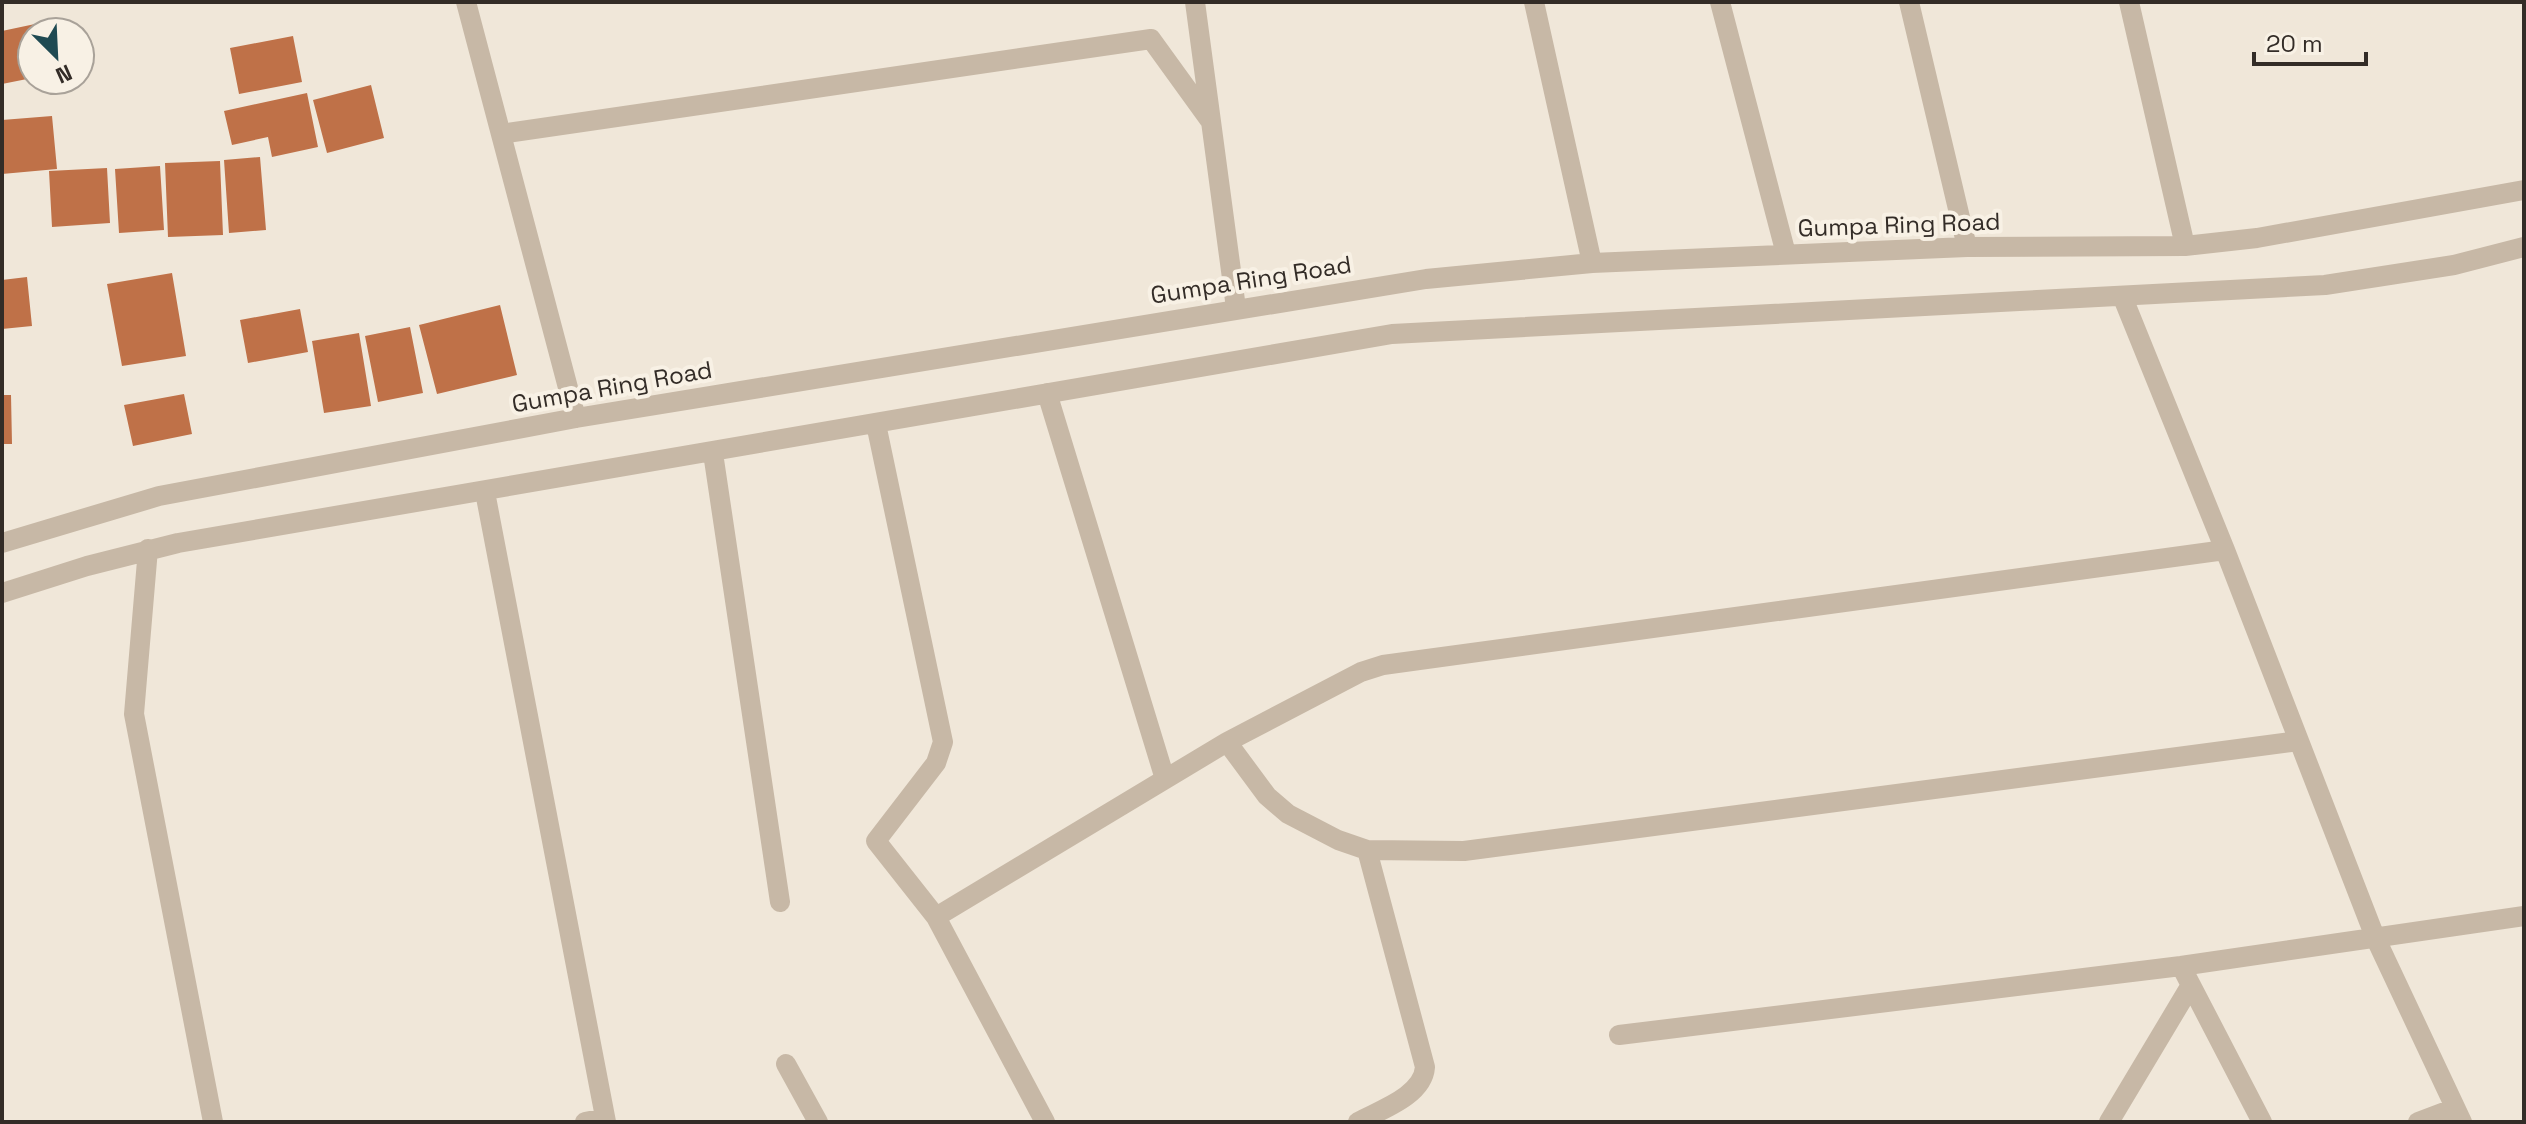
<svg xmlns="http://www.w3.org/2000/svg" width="2526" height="1124" viewBox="0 0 2526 1124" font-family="'Space Grotesk',sans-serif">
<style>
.building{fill:#bf7148}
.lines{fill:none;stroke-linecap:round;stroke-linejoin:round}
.minor{stroke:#c7b8a6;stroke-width:20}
.labels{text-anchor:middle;stroke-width:8;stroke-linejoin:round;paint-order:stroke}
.street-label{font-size:24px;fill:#332c27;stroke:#f8f1e5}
</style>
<rect width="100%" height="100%" fill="#f0e7d9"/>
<path class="building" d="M35,24L32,78L2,84V31Z
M293,36L302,82L239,94L230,48Z
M371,85L384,138L327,153L313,100Z
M307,93L318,147L272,157L268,137L232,145L224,111Z
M52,116L57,169L2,174V120Z
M260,157L266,230L229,233L224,160Z
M220,161L223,235L168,237L165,163Z
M160,166L164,230L119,233L115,169Z
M107,168L110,223L52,227L49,171Z
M172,273L186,356L122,366L107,284Z
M27,277L32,326L2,329V280Z
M500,305L517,375L437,394L419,325Z
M300,309L308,352L248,363L240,320Z
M410,327L423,393L378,402L365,336Z
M359,333L371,406L324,413L312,341Z
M184,394L192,434L133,446L124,405Z
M2,395H11L12,444H2Z"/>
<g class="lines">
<path class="minor" d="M466,2L576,418
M1195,2L1236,308
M1534,2L1592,263
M1720,2L1786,254
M1909,2L1967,247
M2129,2L2185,246
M501,134L1151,39L1211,122
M2123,298L2225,550L2375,937L2462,1122
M1047,393L1165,779
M876,424L943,742L936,763L876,841L936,917L1045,1122
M713,453L780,902
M485,492L606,1122
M2,543L159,496L576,418L1426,279L1592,263L1967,247L2185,246L2257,238L2524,190
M148,549L134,714L213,1122
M2,593L87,566L178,543L1392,334L2325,285L2454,265L2524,247
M1227,742L1267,796L1288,814L1338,840L1367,850L1464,851L2299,741
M936,917L1227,742L1361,672L1383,665L2225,550
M2181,966L2262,1122
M1619,1035L2181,966L2524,916
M786,1064L818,1122
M585,1122L605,1118
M1358,1122C1380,1110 1423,1096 1425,1067L1367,850
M2109,1122L2191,985
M2418,1122L2455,1108"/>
</g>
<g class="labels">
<g class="street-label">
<text transform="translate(1899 225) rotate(-2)" y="8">Gumpa Ring Road</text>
<text transform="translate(1251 280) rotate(-9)" y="8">Gumpa Ring Road</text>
<text transform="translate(612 387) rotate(-10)" y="8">Gumpa Ring Road</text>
</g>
</g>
<rect width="2526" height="1124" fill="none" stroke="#332c27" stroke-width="8"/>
<g transform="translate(56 56) rotate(156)"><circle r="38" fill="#f8f1e5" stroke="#a9a299" stroke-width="2"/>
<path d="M0-6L14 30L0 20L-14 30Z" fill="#1f4a52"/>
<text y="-12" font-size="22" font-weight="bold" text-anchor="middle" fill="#332c27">N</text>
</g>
<path d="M2254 52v12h112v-12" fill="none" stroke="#332c27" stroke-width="4"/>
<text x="2266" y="52" font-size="24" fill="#332c27" stroke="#f8f1e5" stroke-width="6" paint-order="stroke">20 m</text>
</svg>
